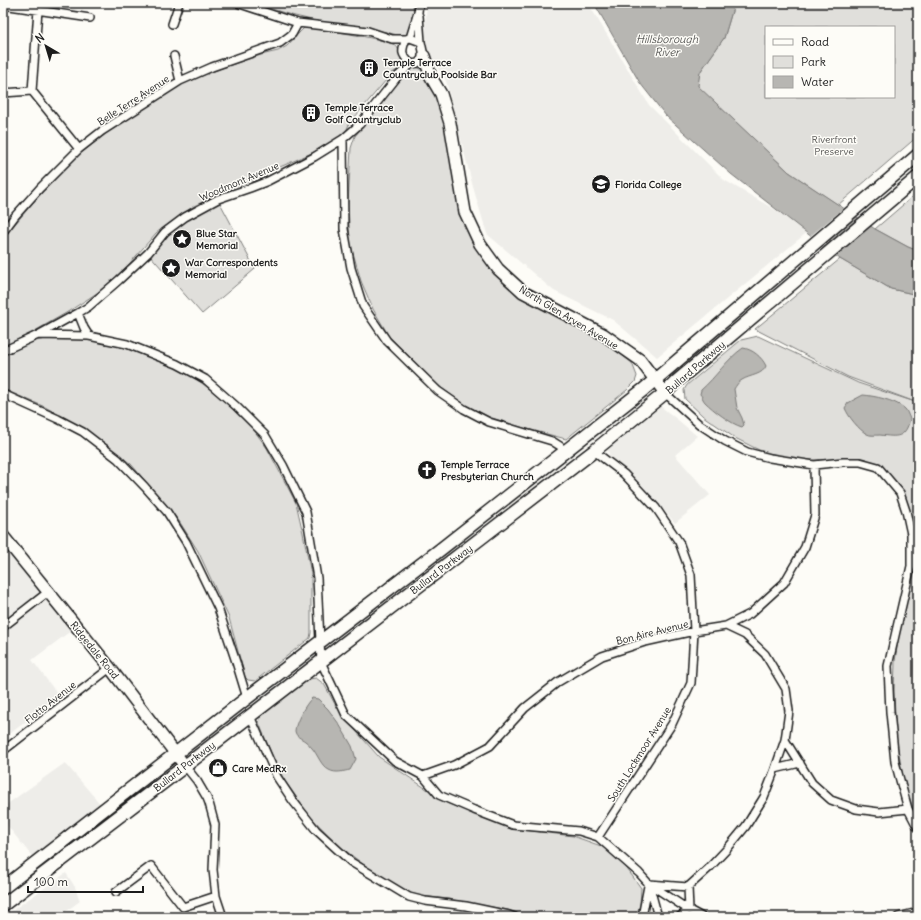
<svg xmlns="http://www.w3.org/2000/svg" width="921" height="920" viewBox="0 0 921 920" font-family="Delius,sans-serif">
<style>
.built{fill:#eeede9}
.green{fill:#e0dfdb;stroke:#7e7e7c;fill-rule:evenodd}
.water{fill:#b7b6b2;stroke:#797876}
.pier{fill:#fdfcf7}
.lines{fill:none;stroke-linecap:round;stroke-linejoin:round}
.street-casing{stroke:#1c1c1c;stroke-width:10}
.secondary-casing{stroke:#1c1c1c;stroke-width:14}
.primary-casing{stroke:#1c1c1c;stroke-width:15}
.street{stroke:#fdfcf7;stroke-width:7}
.secondary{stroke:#fdfcf7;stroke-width:11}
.primary{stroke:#fdfcf7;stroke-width:12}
.labels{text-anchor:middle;stroke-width:3;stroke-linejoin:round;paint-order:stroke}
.poi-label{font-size:10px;font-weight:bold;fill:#1c1c1c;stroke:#fdfcf7;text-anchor:start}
.street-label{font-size:10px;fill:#1c1c1c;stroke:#fdfcf7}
.park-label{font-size:10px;fill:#575655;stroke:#fdfcf7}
.water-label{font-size:11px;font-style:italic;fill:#5a5a58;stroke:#fdfcf7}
</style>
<rect width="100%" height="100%" fill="#fdfcf7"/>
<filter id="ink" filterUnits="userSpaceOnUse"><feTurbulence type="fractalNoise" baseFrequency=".025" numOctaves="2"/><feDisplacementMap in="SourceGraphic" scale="8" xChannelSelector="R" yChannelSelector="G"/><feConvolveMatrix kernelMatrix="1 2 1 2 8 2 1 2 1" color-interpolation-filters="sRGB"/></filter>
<g filter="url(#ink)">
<path class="built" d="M427,3H588L649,105L724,180L810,230L657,357L613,320L554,291L487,234L473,187L446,81L432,59L424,40Z
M660,406L678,420L697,436L675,455L710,495L675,523L645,488L623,467L610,458L608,450L615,442Z
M3,543L72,630L32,660L59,696L3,739Z
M65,763L102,806L34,859L3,820V807Z
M66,873L75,887L80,901L58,917H3Z"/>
<path class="green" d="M253,3H413L414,19L411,31L404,37L397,35L386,32L320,22L291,15Z
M733,3H918V136L838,205L789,172L697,86L700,72L724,38L733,8ZM766,27H894V97H766Z
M304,28H311C325,30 389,39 396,46C400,50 401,58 402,63L399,69L392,73L349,124L346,132L331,143L314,152L230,189L194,206L156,233L124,270L97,293L66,313L33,332L3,347V238L38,197L60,174L80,154L107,133L182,84L219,69L261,55L278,51L287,46L299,33Z
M416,67L421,69L430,84L440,102L454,169L494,271L601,339L632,363L637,376L635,382L627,390L566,439L524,428L489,417L467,406L439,386L389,336L373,309L361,281L350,242L348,205L351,148L355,136L396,85L410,69Z
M918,192V251L908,247L875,229Z
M218,199L255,269L202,314L148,253L165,232Z
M840,259L891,289L918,295V403L848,377L755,329Z
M758,336L858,383L918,403V816L912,805L903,777L896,737L894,692L895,662L899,633L915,560L912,522L905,498L891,476L878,463L860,458L814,460L791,459L759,450L735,438L703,416L685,399L684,390L687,385L741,340Z
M57,337L88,339L121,346L154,358L184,371L203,384L219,396L253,429L267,448L296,503L303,533L311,574V633L310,638L255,681L248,680L245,677L229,618L198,551L179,521L152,489L131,464L85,429L45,407L3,389V354L30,342Z
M316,678L324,684L336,706L356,731L379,757L449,804L516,829L573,836L601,846L614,854L625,866L641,888L640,905L635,917H526L508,910L448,899L422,896L406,892L372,871L338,845L309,815L285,781L276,765L259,723L261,715L309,679Z"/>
<path class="water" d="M594,3H733V8L724,38L700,72L698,86L789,172L875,229L908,247L918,251V295L891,289L840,259L731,174L666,116L640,83Z
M743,348C752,349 762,357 766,366C763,375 750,375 742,380C738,382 736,386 734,389L737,408L742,418L744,425L742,427C731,424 713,410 705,402C703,400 702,396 700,394L701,390C716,377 726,360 743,348Z
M863,395C875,396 894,400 904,408C907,410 908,415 910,419C905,439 897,437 880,435C876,435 870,436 867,434C859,430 848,416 845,408L848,403Z
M312,698L318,699L328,709L339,724L352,746L356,759L350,770C344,771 336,774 329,770C321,766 318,755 312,748C310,746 308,743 305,741C301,738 296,737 295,731C295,723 306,703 312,698Z"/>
<path class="pier" d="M845,207L857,214L820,246L809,237Z"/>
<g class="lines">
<g class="street-casing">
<path id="street" d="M237,3L298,23L368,31L392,39H406L410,38L421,42L424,56L418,63L411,64C401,54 401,52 406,39
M3,5L90,18
M419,16L421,42
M172,24L179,3
M410,38L418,12L419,3
M174,56L180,81
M32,91L38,10L39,3
M3,93L32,91L79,149
M343,139L344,229L351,268L363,306L387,341L438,391L464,409L489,422L552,441L560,446L565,452
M3,232L15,216L40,188L79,149L102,131L180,81L212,67L280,43L292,34L298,23
M78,313L84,328L89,336
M38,335L89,336L127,344L177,364L205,379L236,406L265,435L283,465L306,512L317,578L321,662L346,715L395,761L423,776L439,795L474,810L513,825L579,831L598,837L639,873L649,884L658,917
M3,351L38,335L78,313L88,307L119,280L148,253L165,232L185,217L218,199L250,188L268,181L314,157L343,139L360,124L398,76L411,64
M665,393L699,424L725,441L747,452L770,458L814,465L843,462H860L878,467L900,493L906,511L911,534V566L888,666L890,712L895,762L908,809L918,828
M3,394L58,419L83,432L118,459L145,487L167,512L186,542L218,608L236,662L247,698
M594,451L624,474L656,508L679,542L691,575L694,631L691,683L672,724L598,837
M3,627L48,592
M250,716L277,777L293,801L316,830L351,862L409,897L425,901L466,906L509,915L515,917
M785,740L812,783L831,800L856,809L879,812L908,809
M3,751L110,668
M185,766L197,781L207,798L209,803L215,825L213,870L216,896L223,917
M775,769L800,763
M423,776L454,765L490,746L525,708L558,682L602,656L645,642L694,631L726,626L750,614L784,583L805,547L815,515L814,465
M649,884L688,887L689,910L679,917
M651,885L689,910L702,917
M688,887L709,868L727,849L746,826L764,797L775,769L785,740L789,711L786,689L765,654L745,635L726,626
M116,892L151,866L183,907L216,896
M642,917L648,886
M898,917L918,912"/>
</g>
<g class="secondary-casing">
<path id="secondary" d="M424,56L431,77L441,94L450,123L465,212L480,244L498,269L523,292L603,334L640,360L665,393
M3,536L110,668L185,766"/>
</g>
<g class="primary-casing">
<path id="primary" d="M3,888L247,698L441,549L643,390L918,155
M3,905L185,766L594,451L665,393L677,381L918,177"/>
</g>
<use href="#street" class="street"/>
<use href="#secondary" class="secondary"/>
<use href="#primary" class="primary"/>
</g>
</g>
<defs>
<g id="building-disc" transform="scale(1)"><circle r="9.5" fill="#1c1c1c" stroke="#fdfcf7"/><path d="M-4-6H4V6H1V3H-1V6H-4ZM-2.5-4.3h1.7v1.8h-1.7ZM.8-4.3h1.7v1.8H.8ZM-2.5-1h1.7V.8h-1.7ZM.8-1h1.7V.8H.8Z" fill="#fff"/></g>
<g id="university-disc" transform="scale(1)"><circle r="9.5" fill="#1c1c1c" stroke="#fdfcf7"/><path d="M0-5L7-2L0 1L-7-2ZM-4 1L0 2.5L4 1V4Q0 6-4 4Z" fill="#fff"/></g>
<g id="sight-disc" transform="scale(1)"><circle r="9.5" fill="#1c1c1c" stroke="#fdfcf7"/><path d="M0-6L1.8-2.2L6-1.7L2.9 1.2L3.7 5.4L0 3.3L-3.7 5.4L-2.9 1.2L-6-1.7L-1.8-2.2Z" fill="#fff"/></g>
<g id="church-disc" transform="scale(1)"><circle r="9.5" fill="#1c1c1c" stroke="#fdfcf7"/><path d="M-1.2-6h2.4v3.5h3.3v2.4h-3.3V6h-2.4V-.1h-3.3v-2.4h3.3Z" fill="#fff"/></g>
<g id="shop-disc" transform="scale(1)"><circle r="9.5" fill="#1c1c1c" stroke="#fdfcf7"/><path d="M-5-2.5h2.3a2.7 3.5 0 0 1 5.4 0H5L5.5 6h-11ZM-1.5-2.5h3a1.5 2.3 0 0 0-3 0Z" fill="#fff"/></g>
</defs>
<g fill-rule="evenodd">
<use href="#building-disc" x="369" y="68"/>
<use href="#building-disc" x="311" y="113"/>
<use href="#university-disc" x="601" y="184"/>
<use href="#sight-disc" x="182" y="239"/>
<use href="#sight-disc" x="171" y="268"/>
<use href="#church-disc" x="427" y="470"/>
<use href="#shop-disc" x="218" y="768"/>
</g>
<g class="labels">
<g class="poi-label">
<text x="383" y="66">Temple Terrace<tspan x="383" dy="12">Countryclub Poolside Bar</tspan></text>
<text x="325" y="111">Temple Terrace<tspan x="325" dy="12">Golf Countryclub</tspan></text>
<text x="615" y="188">Florida College</text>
<text x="196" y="237">Blue Star<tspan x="196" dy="12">Memorial</tspan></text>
<text x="185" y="266">War Correspondents<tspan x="185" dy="12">Memorial</tspan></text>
<text x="441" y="468">Temple Terrace<tspan x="441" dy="12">Presbyterian Church</tspan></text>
<text x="232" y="772">Care MedRx</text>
</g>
<g class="street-label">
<text transform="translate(133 100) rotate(-33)" y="4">Belle Terre Avenue</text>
<text transform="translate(239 181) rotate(-23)" y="4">Woodmont Avenue</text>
<text transform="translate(569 317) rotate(31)" y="4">North Glen Arven Avenue</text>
<text transform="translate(695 367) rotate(-41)" y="4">Bullard Parkway</text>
<text transform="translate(441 569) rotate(-37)" y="4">Bullard Parkway</text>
<text transform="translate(652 632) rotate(-14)" y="4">Bon Aire Avenue</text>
<text transform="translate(95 650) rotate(51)" y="4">Ridgedale Road</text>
<text transform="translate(50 702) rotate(-38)" y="4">Flotto Avenue</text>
<text transform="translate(639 754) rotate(-58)" y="4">South Lockmoor Avenue</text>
<text transform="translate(184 766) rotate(-38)" y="4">Bullard Parkway</text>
</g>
<g class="park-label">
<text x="834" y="143">Riverfront<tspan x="834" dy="12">Preserve</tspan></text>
</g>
<g class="water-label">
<text x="667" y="43">Hillsborough<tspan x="667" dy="13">River</tspan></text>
</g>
</g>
<rect width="921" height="920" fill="none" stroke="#fdfcf7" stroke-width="16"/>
<rect x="8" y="8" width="905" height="904" fill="none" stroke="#1c1c1c" stroke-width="1.5" filter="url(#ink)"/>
<rect x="765" y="26" width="130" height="72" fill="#fdfcf7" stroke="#a3a29f"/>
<rect x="773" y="39" width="20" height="6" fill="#fdfcf7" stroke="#a3a29f"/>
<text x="801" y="46" font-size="12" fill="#1c1c1c">Road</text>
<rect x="773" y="56" width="20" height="12" fill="#e0dfdb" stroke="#a3a29f"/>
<text x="801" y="66" font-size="12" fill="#1c1c1c">Park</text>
<rect x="773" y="76" width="20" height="12" fill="#b7b6b2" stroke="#a3a29f"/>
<text x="801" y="86" font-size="12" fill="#1c1c1c">Water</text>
<g transform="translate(46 46) rotate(322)" stroke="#fdfcf7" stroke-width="3" paint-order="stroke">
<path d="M0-3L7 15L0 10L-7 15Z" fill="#1c1c1c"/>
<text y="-6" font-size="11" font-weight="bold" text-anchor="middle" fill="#1c1c1c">N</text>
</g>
<path d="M28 886v6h115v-6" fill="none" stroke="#1c1c1c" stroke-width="2"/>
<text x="34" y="886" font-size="12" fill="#1c1c1c" stroke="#fdfcf7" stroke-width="3" paint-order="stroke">100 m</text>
</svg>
